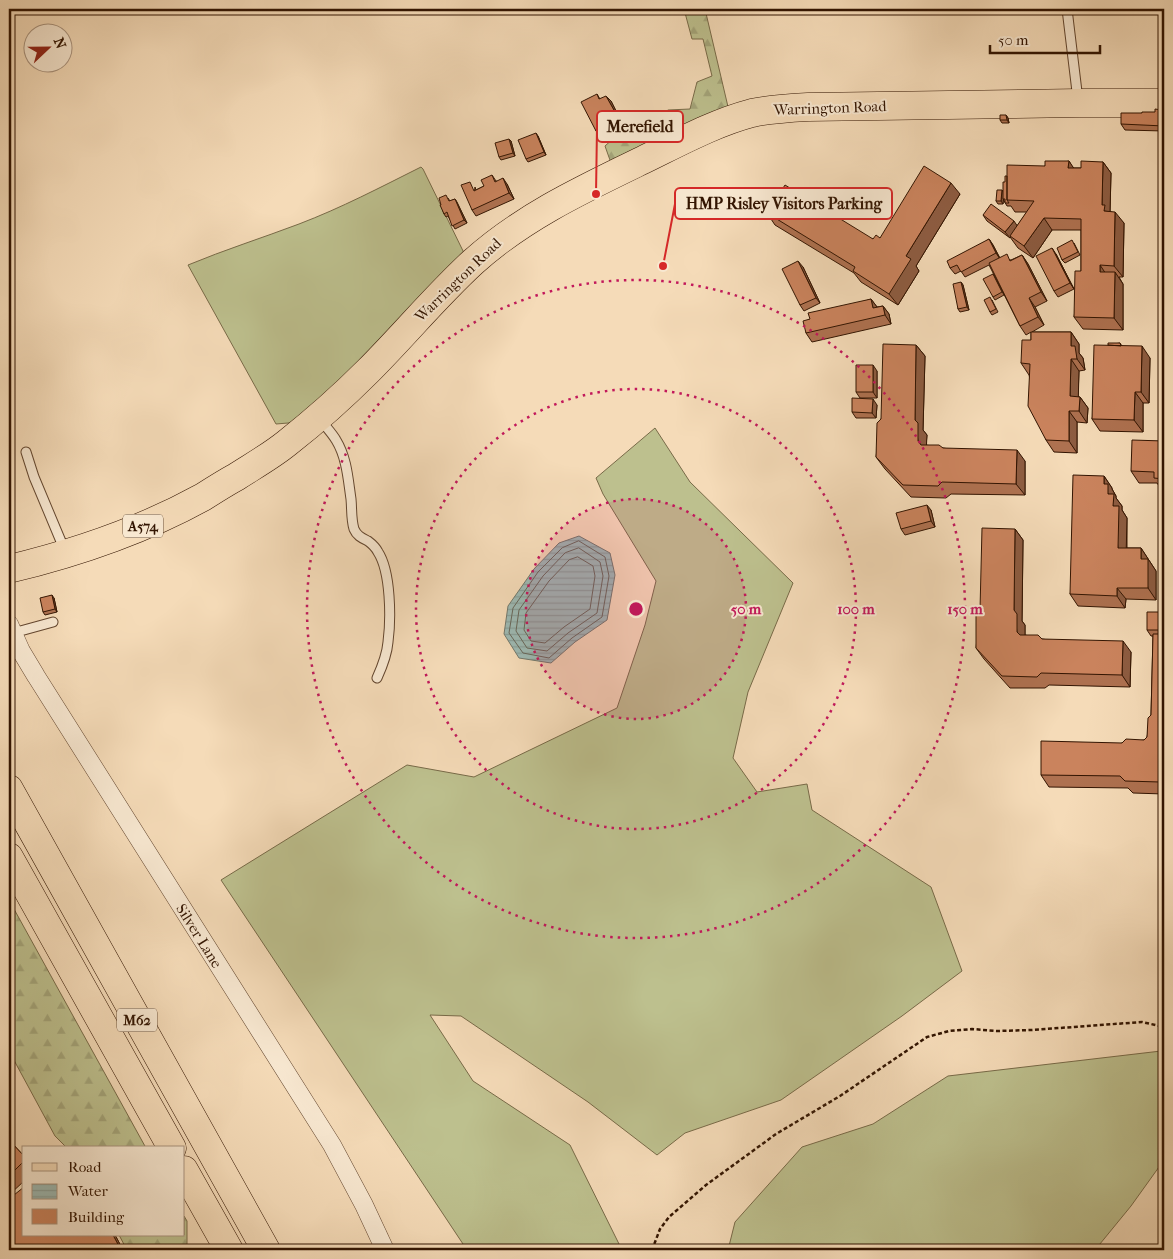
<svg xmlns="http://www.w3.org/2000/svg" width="1173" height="1259" viewBox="0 0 1173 1259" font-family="'IM FELL French Canon',serif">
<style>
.grass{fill:#bdc08e;stroke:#786a48}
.forest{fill:url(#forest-firs);stroke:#786a48}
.water{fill:url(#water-rules);stroke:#72786c}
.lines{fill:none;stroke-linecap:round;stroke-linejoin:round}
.shore{stroke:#68675a;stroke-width:1}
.service-casing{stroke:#63462f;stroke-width:11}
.minor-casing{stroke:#63462f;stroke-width:19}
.primary-casing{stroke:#321401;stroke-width:29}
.motorway-casing{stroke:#321401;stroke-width:29}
.path{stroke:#321401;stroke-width:2.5;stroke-dasharray:4 2.5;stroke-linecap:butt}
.service{stroke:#f8e8d1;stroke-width:9}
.minor{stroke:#f8e8d1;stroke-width:18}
.primary{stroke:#f5dbb8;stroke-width:28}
.motorway{stroke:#f5dbb8;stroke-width:28}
.wall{fill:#ae7150;stroke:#321401}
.shaded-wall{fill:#8d5c41;stroke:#321401}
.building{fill:#ca835d;stroke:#321401}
.ring{fill:none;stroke:#c2185b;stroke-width:2.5;stroke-dasharray:2.5 5}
.labels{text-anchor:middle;stroke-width:4;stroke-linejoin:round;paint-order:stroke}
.shield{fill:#f8e8d1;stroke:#6d543f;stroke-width:1}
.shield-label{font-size:14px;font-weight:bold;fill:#321401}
.street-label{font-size:15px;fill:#321401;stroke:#f8e8d1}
.centre{fill:#c2185b;stroke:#f8e8d1;stroke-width:2.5}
.ring-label{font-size:15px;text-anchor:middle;font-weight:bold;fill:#c2185b;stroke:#f8e8d1;stroke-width:4;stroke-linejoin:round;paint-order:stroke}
.leader{fill:none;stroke:#d62828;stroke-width:2}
.callout-dot{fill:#d62828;stroke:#f8e8d1;stroke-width:2}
.callout{fill:#f8e8d1;stroke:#d62828;stroke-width:2}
.callout-label{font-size:16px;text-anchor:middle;font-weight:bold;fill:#321401}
</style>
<defs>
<pattern id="forest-firs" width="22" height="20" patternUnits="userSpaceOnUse" patternTransform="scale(1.25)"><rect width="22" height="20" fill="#bdc08e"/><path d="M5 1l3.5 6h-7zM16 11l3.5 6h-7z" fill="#a3a479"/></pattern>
<pattern id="water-rules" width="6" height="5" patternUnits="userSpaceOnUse" patternTransform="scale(1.25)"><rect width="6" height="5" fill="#9dbab4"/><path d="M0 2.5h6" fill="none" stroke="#889f99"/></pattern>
</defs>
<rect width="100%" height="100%" fill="#f5dbb8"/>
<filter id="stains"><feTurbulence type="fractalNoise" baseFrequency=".004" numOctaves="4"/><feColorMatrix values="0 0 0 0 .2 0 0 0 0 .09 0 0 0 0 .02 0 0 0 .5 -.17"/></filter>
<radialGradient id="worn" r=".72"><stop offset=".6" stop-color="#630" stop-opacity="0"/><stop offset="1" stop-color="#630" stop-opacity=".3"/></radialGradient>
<path class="grass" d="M421,167L423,169L465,255L300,422L276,424L188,265C224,250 262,238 299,224C341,208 381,187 421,167Z
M655,428L690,482L793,583L748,692L733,758L757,792L807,784L812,810L931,887L962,971L902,1016L781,1100L685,1133L657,1155L588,1102L461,1016L430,1015L473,1081L570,1145L622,1250H467L221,880L407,765L446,772L474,777L617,708L645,625L656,581L603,494L596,478Z
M1161,1051L1164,1054V1160L1131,1206L1095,1250H728L735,1222L802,1147L873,1124L948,1076Z"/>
<path class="forest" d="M684,9H705L729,111L611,163L605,146L633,121H645L651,115L660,116L668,110L690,109L697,82L712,76L703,39H692Z
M9,900L146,1148H67L55,1136L9,1051Z
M184,1216L187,1221V1250H127L119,1235H184Z"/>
<path class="water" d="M579,536L610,553L615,575L607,620L575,642L551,663L519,658L504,634L508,606L534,569L559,543Z"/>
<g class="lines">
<path class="shore" d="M579,541L605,557L609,576L602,617L572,638L549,658L523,653L509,633L513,608L538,572L562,548Z
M579,548L600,562L603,576L597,613L568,633L547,651L527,648L516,631L519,610L543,576L565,553Z
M578,557L593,566L595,576L590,609L564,627L545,643L531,641L524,630L526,613L549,581L569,560Z"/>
<g class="service-casing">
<path id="service" d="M1067,9L1078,100
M320,419C325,426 332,433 336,440C347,458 348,479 351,499C352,509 351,519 354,529C357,536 362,538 368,541C372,544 376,548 378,552C391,572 391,619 388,642C387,655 382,667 377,678
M26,452L34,477L65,551
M13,633L53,622"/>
</g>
<g class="minor-casing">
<path id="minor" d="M9,624L21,651L36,676L332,1145L364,1205L385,1250"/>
</g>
<g class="primary-casing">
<path id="primary" d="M9,569C76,553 143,530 203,497C214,490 225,483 236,477C253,466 271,456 287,443C315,421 343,396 368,371C404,335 436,296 473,262C523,217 583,189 643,160C678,143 714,123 752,113C770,109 789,108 808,107L1079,103H1164"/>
</g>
<g class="motorway-casing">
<path id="motorway" d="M9,789L266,1250
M9,857L172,1148
M184,1170L229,1250"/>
</g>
<path class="path" d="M652,1250L660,1229L669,1217L706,1185L776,1134L840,1096L927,1037L949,1031L972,1029L997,1031L1032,1030L1142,1022L1164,1027"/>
<use href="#service" class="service"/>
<use href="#minor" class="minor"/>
<use href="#primary" class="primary"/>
<use href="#motorway" class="motorway"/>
</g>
<path class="wall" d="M597,94L600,99L611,101L623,125L601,137L596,131Z
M1164,112V131L1125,130L1121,124L1142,113Z
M1006,115L1008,118L1009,123H1002L1000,120Z
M538,136L546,155L528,162L526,159Z
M511,141L515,156L501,160L499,157Z
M1069,161L1073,168H1081L1103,162L1111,173L1110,211L1124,223L1123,277H1119L1123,284V330L1083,329L1074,317L1081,271V230H1052L1033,258L1018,248L1010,237V238L987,221L983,215L1017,226L1027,212H1015L1011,206H1007L1003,199V204H998L996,201L1002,190L1003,193L1005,182L1045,166Z
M492,175L496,181L507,184L514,199L476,216L472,210L475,187L476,190L484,186Z
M960,194L916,266L919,271L898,305L861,282L854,273L775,225L767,213L873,239L880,238Z
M448,198L450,201L455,199L467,223L455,229L448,216L446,217L444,214L441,205Z
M989,239L993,245L1000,258L1011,260L1022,255L1028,264L1047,301L1035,307L1044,325L1032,332H1071L1079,344V353L1083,358L1085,370L1079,371L1078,397H1080L1088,408L1087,423L1077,422V453L1054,452L1046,440L1029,375L1021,363L1031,340V332L1026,335L1020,326L989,265L965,277L961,271L955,274L950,268Z
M1074,243L1080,255L1065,263L1062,260Z
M1056,254L1074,289L1058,297L1054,291Z
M803,267L820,303L804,311L800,305Z
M993,274L1004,295L995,300L993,297Z
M961,282L963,285L969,310L960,312L958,309Z
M871,299L877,307L883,306L889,314L891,324L812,342L806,333L810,319Z
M992,300L998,312L992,315L990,312Z
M1120,343L1122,346L1150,358L1149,403H1143V432L1100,431L1092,419L1108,345Z
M916,345L925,356L923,430L927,435L926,445L943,448L1025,461V495L951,494L946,498L911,497L885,469L876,457L881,419Z
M877,371V398H860L856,392Z
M877,405L876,418H856L852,412Z
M1164,441V490H1162L1157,483H1139L1131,471Z
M1104,476L1112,488V489L1116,496V498L1122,506V510L1127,518V548H1141L1156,571V600L1126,599L1125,608L1078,606L1070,594Z
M931,510L935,527L905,535L901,529Z
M1015,529L1023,540L1022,621L1025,625V635L1042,639L1131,652L1130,687L1049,685L1045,688H1010L984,659L976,648L980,610Z
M54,598L57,612L45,615L43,612Z
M1164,612V794L1133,793L1128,788L1049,787L1041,775L1122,743L1144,740L1147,737L1151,715L1153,636H1151L1147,630Z
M9,1140L24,1156V1181L9,1195Z
M9,1199L24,1235H115L123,1250H9Z"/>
<path class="shaded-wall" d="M606,96L611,101L623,125L619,119Z
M1006,115L1008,118L1009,123L1007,120Z
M536,133L538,136L546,155L544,152Z
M509,139L511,141L515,156L513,153Z
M1069,161L1077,173L1068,168Z
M1103,162L1111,173L1110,212L1104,211L1102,205Z
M503,178L507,184L514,199L509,193Z
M951,183L960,194L916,266L919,271L898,305L889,294L906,256Z
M1002,190L1004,193L1003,204L1001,201Z
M455,199L457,202L467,223L464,220Z
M1115,212L1124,223L1123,277L1114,266Z
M1044,218L1052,230L1033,258L1024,246Z
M1014,221L1018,227L1010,238L1005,232Z
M989,239L993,245L1000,259L996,253Z
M1052,248L1056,254L1074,289L1070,283Z
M1022,255L1028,264L1047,301L1041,292Z
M798,261L803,267L820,303L816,298Z
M1100,265L1108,277L1100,272Z
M1115,272L1123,284V330L1114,318Z
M961,282L963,285L969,310L967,307Z
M1029,298L1035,307L1044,325L1038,317Z
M871,299L877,307L879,317L873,308Z
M883,306L889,314L891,324L885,315Z
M1071,332L1079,344V353L1083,358L1085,370L1077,359L1071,346Z
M916,345L925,356L923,430L927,435L926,453L918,441L915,420Z
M1142,346L1150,358L1149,403L1141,392Z
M1071,359L1079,371L1078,408L1070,396Z
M873,365L877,371V398L873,392Z
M1135,392L1143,403V432L1134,420Z
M1080,397L1088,408L1087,423L1079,411Z
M873,399L877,405L876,418L872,413Z
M1069,411L1077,422V453L1069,441Z
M1017,450L1025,461V495L1016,484Z
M1104,476L1112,488V489L1116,496V498L1122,506V510L1127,518L1126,559L1118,548L1113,506L1104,484Z
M927,505L931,510L935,527L931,521Z
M1015,529L1023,540L1022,621L1025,625V644L1017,632L1014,610Z
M1141,548L1156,571V600L1148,588L1141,559Z
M1117,588L1126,599L1125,608L1117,596Z
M52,595L54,598L57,612L55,609Z
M1123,641L1131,652L1130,687L1122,675Z
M113,1235H115L123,1250H121Z"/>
<path class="building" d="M597,94L599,99L606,96L619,119L596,131L581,102Z
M1155,109L1162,110V112H1164V126L1121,124V113H1142V112H1155Z
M1000,115H1006L1007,120H1000Z
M536,133L544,152L526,159L518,140Z
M509,139L513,153L499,157L495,143Z
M1045,161H1069L1068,168H1081V161L1103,162L1102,205H1105L1104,211L1115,212L1114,266L1100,265V272H1115L1114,318L1074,317L1075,271H1081V219L1044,218L1024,246L1010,236L1034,201L1007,200V165L1045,166Z
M924,166L951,183L906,256L911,259L889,294L853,271L855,267L767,213L785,185L873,239L876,235L880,238Z
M492,175L495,182L503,178L509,193L472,210L461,185L470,182L474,191L484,186L481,180Z
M1005,176H1007V200L1009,203H1005V199H1003V182H1005Z
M997,190H1002L1001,201H996Z
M446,195L449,201L455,199L464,220L452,226L447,212L444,214L440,205H441L439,198Z
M991,204L1014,221L1005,232L983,215Z
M989,239L996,253L961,272L957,265L950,268L947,261Z
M1072,240L1078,252L1062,260L1057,248Z
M1052,248L1070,283L1054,291L1036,256Z
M1007,254L1010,261L1022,255L1041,292L1029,298L1038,317L1020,326L989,263Z
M798,261L816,298L800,305L782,269Z
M993,274L1002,292L993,297L983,279Z
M961,282L967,307L958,309L953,284Z
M990,297L996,309L990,312L984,300Z
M871,299L873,308L883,306L885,315L806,333L803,321L810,319L808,313Z
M1031,332H1071V346H1075L1077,359H1071L1070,396L1080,397L1079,411H1069V441L1046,440L1028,406L1030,364L1021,363L1022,340H1031Z
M1108,343H1120L1121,346L1108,345Z
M883,344L916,345L915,420L918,423V441L921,445H939L943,448L1017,450L1016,484L942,482L938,486L903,485L876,457L877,423L881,419Z
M1094,345L1142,346L1141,392H1135L1134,420L1092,419Z
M856,365H873V392H856Z
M852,398L873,399L872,413L852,412Z
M1132,440L1164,441V479L1154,478V472L1131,471Z
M1073,475L1104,476V484H1108V494H1114L1113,506H1119L1118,548H1141V559H1148V588H1117V596L1070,594Z
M927,505L931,521L901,529L896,513Z
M982,528L1015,529L1014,610L1017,614V632L1020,635H1038L1042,639L1123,641L1122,675L1041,673L1037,677L1002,676L976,648V613L980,610Z
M52,595L55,609L43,612L40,598Z
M1147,612H1164V630H1147Z
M1153,634H1164V778L1160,782L1125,781L1120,776L1041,775V741L1122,743L1126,739L1144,740L1147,737L1148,718L1151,715Z
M9,1140L24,1156V1161L9,1176Z
M24,1187V1235H113L121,1250H56L52,1245L45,1250H11L9,1247V1199Z"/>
<circle cx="636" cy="609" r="110" fill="#c2185b" fill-opacity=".12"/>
<g class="ring">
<circle cx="636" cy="609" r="110"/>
<circle cx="636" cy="609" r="220"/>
<circle cx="636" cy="609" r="329"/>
</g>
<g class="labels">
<g class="shield">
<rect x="123" y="514.5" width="40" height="23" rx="4"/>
<rect x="117" y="1008.5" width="40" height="23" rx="4"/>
</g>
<g class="shield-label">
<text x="143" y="531">A574</text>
<text x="137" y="1025">M62</text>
</g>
<g class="street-label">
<text transform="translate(830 108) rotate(-2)" y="5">Warrington Road</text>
<text transform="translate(458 280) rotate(-44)" y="5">Warrington Road</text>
<text transform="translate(199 936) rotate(58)" y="5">Silver Lane</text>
</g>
</g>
<circle cx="636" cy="609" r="8" class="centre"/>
<g class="ring-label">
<text x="746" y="614">50 m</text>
<text x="856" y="614">100 m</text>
<text x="965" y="614">150 m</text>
</g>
<path class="leader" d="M596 194L597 127M663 266L675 204"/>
<g class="callout-dot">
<circle cx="596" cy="194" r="5"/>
<circle cx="663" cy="266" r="5"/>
</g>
<g class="callout">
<rect x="597" y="111" width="86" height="31" rx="5"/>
<rect x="675" y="188" width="217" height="31" rx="5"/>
</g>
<g class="callout-label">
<text x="640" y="132">Merefield</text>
<text x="784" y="209">HMP Risley Visitors Parking</text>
</g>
<rect width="1173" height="1259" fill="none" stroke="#f5dbb8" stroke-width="30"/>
<rect x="10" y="10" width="1153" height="1239" fill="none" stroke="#321401" stroke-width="2.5"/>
<rect x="15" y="15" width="1143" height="1229" fill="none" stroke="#321401"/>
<rect x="22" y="1146" width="162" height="90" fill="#f8e8d1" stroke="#a9937e"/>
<rect x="32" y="1163" width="25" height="8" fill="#f5dbb8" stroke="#a9937e"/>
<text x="68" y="1172" font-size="15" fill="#321401">Road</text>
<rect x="32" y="1184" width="25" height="15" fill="url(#water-rules)" stroke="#a9937e"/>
<text x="68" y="1196" font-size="15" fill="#321401">Water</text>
<rect x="32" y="1209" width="25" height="15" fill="#ca835d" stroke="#a9937e"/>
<text x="68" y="1222" font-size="15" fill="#321401">Building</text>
<g transform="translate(48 48) rotate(68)"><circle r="24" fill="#f8e8d1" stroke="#a9937e"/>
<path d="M0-4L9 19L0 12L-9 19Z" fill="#8f2418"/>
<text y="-8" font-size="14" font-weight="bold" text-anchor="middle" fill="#321401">N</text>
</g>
<path d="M990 45v8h110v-8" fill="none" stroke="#321401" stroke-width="2.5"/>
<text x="998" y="45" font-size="15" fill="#321401" stroke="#f8e8d1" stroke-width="4" paint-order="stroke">50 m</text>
<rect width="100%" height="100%" filter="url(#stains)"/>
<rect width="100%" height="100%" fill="url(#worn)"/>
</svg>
